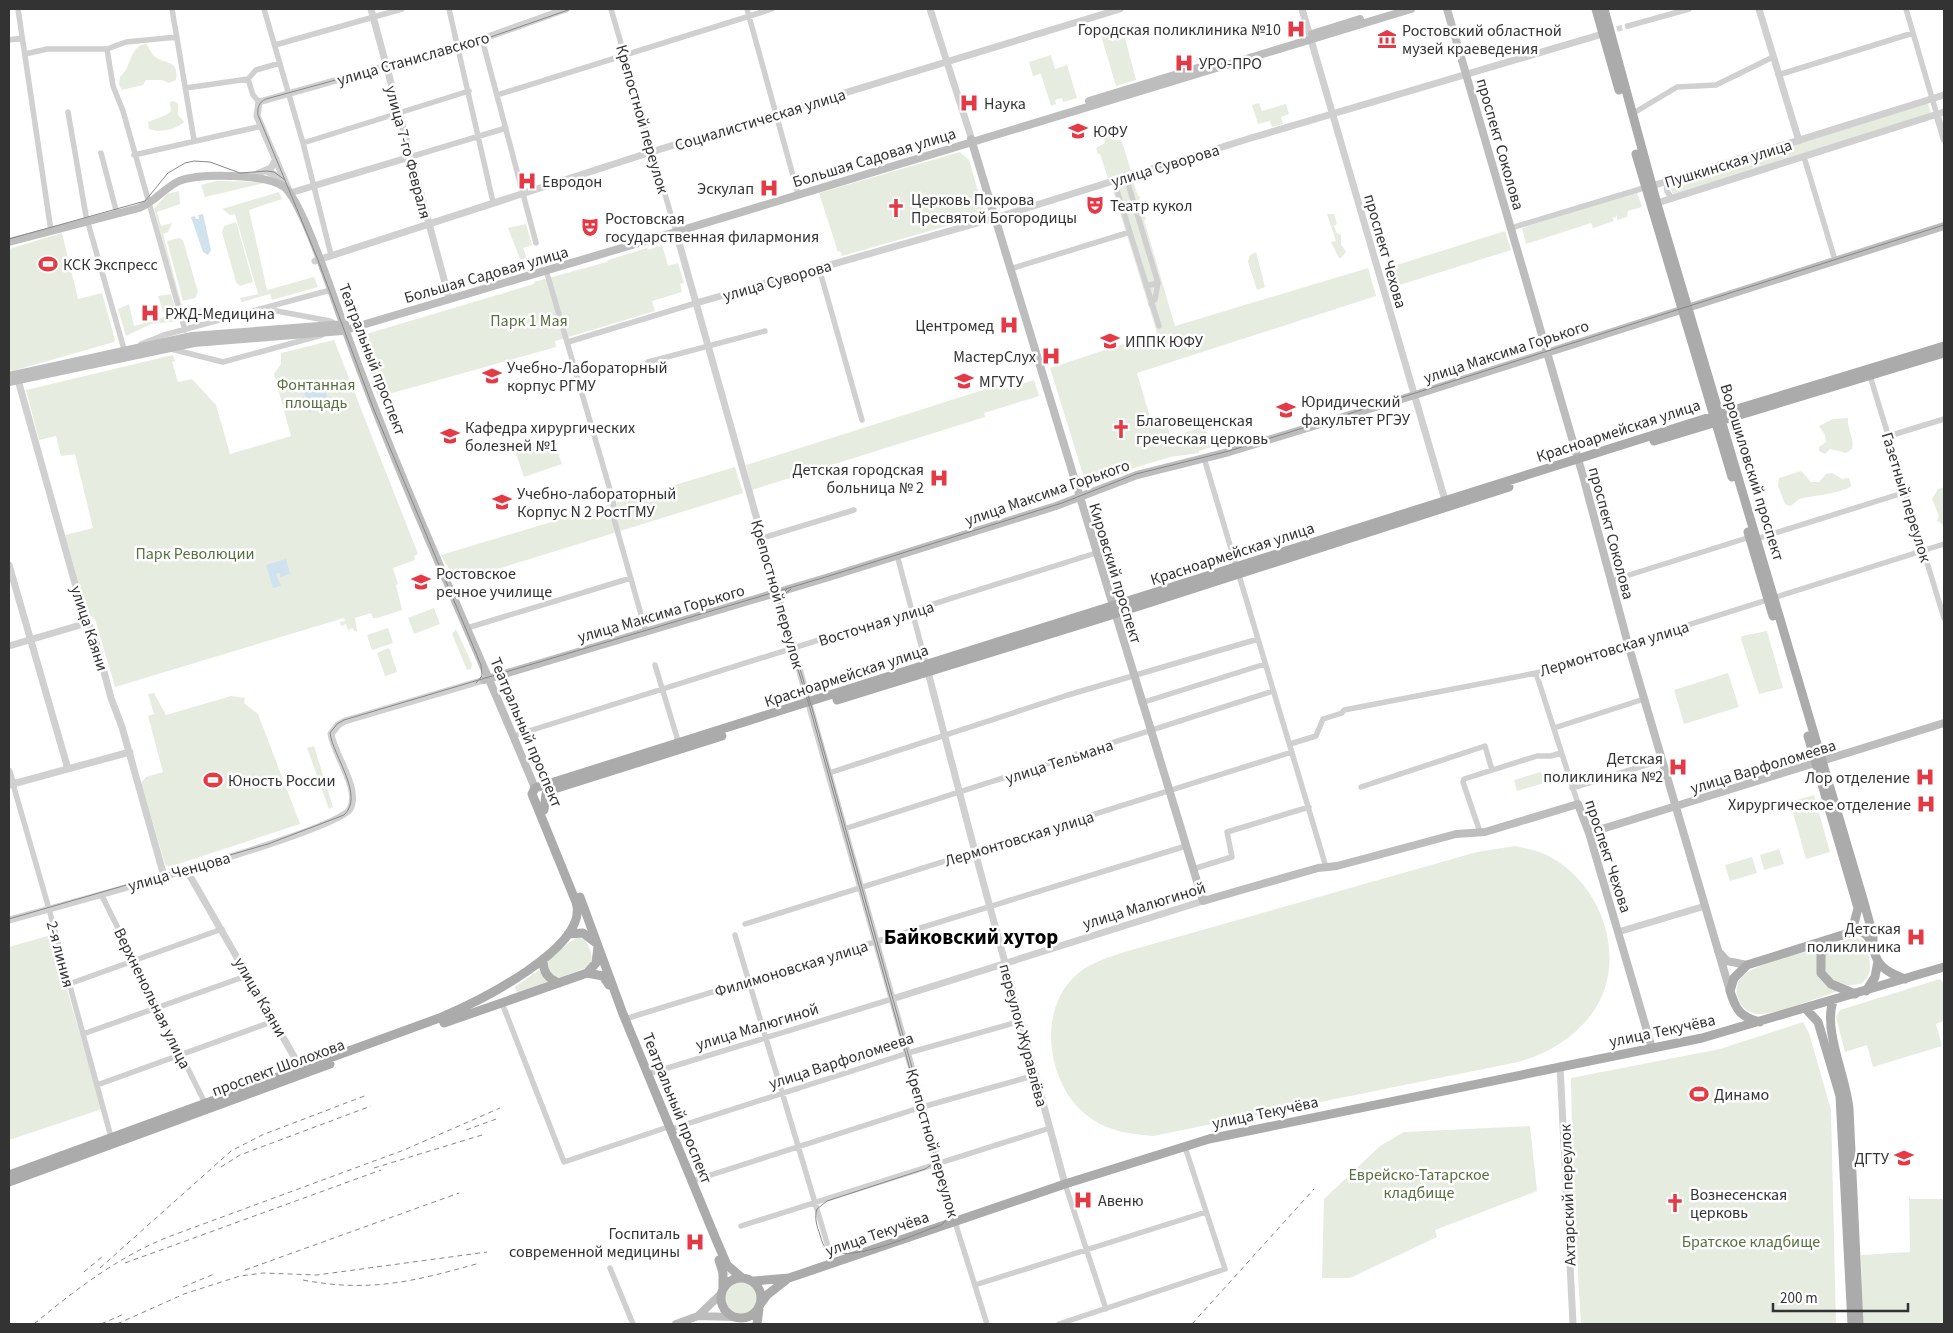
<svg xmlns="http://www.w3.org/2000/svg" width="1953" height="1333" viewBox="0 0 1953 1333" font-family="'Source Sans 3',sans-serif">
<style>
.green{fill:#e6ecdf}
.water{fill:#cfe2ee}
.lines{fill:none;stroke-linecap:round;stroke-linejoin:round}
.minor-tunnel{stroke:#d6d6d6;stroke-width:5.5;stroke-dasharray:5.5 3;stroke-linecap:butt}
.minor{stroke:#d0d0d0;stroke-width:5.5}
.tertiary{stroke:#d0d0d0;stroke-width:7}
.secondary{stroke:#bdbdbd;stroke-width:8}
.primary{stroke:#ababab;stroke-width:9}
.tram{stroke:#888;stroke-width:1}
.rail{stroke:#888;stroke-width:1;stroke-dasharray:5 4;stroke-linecap:butt}
.labels{text-anchor:middle;stroke-width:5;stroke-linejoin:round;paint-order:stroke}
.poi-label{font-size:16px;fill:#333;stroke:#fff;text-anchor:start}
.street-label{font-size:16px;fill:#333;stroke:#fff}
.park-label{font-size:16px;fill:#56703f;stroke:#fff}
.district-label{font-size:21px;font-weight:bold;fill:#000;stroke:#fff}
</style>
<rect width="100%" height="100%" fill="#fff"/>
<path class="green" d="M1107,29L1112,41L1125,38L1136,80L1116,86L1100,32Z
M146,44C149,47 150,51 153,55C162,65 180,58 176,80L169,83L162,80H146L143,85L122,90L119,85L120,77C132,67 129,46 146,44Z
M1051,55L1055,69L1067,65L1077,98L1063,102L1062,98L1055,100L1056,104L1051,106L1041,74L1033,76L1029,62Z
M174,101L178,104V115L184,122C175,130 160,133 149,129L148,122L166,115L171,111L170,102Z
M1259,103L1262,111L1286,104L1289,114L1281,117L1283,124L1272,127L1270,121L1258,124L1252,105Z
M1928,103L1931,113L1673,195L1669,184Z
M1112,132L1115,141L1121,139L1131,171L1108,178L1100,154H1098L1096,148L1105,143L1103,135Z
M960,152L969,160L985,215L842,256L840,251L838,252L819,193Z
M216,181L262,182L265,183L205,197L201,185Z
M1133,181L1138,196L1141,197L1139,199L1142,203L1140,204L1142,212H1145L1144,216L1147,219L1144,220L1175,326L1368,268L1376,296L1137,373L1152,424L1166,421L1171,437L1205,426L1211,447L1199,451V453L1170,457L1124,471L1123,474L1120,473L1102,478L1101,481L1087,487L1050,368L1157,333L1112,187Z
M179,191L180,204L157,212L161,226L172,223L168,232L163,234L184,314L202,308L203,313L183,318L154,209L167,194Z
M279,192L282,199L249,210L267,290L314,277L318,287L272,300L270,294L242,302L240,298L258,294L235,214L230,215L222,209Z
M1637,192L1642,207L1628,211L1627,217L1617,220V215L1615,218L1612,217L1614,221L1593,228L1591,223L1526,244L1522,228Z
M1327,214H1334L1337,224L1334,226L1337,233L1341,235V244L1346,252L1341,258H1339L1331,242L1336,241Z
M236,222L253,282L240,286L236,282L222,232L224,226Z
M526,224L532,245L523,248L526,256L522,264L508,228Z
M1505,231L1511,250L1390,288L1384,269Z
M62,233L78,299L102,293L115,340L114,342L9,372V249Z
M179,238L183,240L198,292L195,298L183,301L167,241Z
M662,245L668,266L678,263L684,283L680,284L682,292L652,301L655,311L555,341L556,347L378,397L360,345L366,334L534,284V282L607,262L608,260L647,248L648,250Z
M1256,252L1265,287L1257,290L1248,262L1250,255Z
M171,294L179,321L151,324L126,336L118,309L129,304L134,326L165,317L158,296Z
M334,340L418,554L414,556L415,560L393,568L398,584L396,585L402,610L377,618H373L371,613L355,618L357,631H354L353,628L348,630L346,624L341,626L340,622L345,621L344,618L115,687L95,619L92,616L88,617L65,535L93,528L75,454L61,456L56,436L39,440L26,390L173,355L175,361L172,362L178,382L192,379L216,405L230,454L291,436L274,374L281,364V353Z
M1034,380L1039,396L984,413L985,417L752,490L746,465L1002,384L1004,389Z
M1848,418C1847,429 1855,439 1852,449L1846,453L1830,449L1825,454L1819,451V447L1826,442L1825,435L1819,426L1833,419Z
M553,438L562,464L524,477L515,451Z
M735,467L743,493L456,582L441,555Z
M1801,471L1811,482H1819L1826,474L1832,473L1842,479L1849,478L1851,486C1841,494 1814,495 1800,499C1796,500 1795,504 1790,506L1785,504L1778,486L1779,478Z
M1944,487V525L1937,521L1939,516L1932,499L1938,489Z
M434,608L440,624L414,634L408,618Z
M388,628L393,643L372,650L367,635Z
M456,629L472,664L471,669L467,670L452,634Z
M1767,631L1783,688L1759,694L1741,639L1742,636Z
M388,648L390,650L397,672L385,676L377,653Z
M1728,673L1739,707L1684,724L1674,690Z
M154,693L166,715L231,696L245,698L244,703L258,714L300,824L169,867L165,864L141,783L146,777L163,772L148,716L154,714L148,694Z
M314,746L333,807L329,809L307,748Z
M1541,772L1544,783L1517,791L1514,780Z
M1814,795L1830,852L1806,859L1790,802Z
M1515,846C1529,849 1542,851 1554,859C1604,889 1628,962 1593,1012C1575,1038 1547,1054 1518,1062L1153,1136C1132,1134 1110,1132 1092,1119C1049,1091 1035,1015 1074,977C1087,964 1104,959 1121,953L1477,852Z
M1779,849L1784,864L1764,870L1760,855Z
M1752,857L1757,873L1730,881L1725,865Z
M51,935L102,1109L9,1140V947Z
M578,937L585,940C590,948 594,956 590,966L560,978L550,975L547,962L567,944Z
M1854,937L1863,940C1869,956 1876,972 1861,984L1840,986L1826,976L1824,956L1835,944Z
M1822,947L1820,978L1826,985L1838,991C1820,997 1777,1014 1760,1014C1743,1015 1730,994 1740,979C1750,964 1804,953 1822,947Z
M539,970L548,982L517,993L515,987Z
M1940,979L1944,984V1021L1936,1024L1942,1046L1873,1067L1867,1045L1845,1052L1836,1017L1840,1010Z
M1803,1022L1809,1033L1831,1110L1836,1324H1581L1573,1191L1571,1078L1720,1049Z
M1530,1126L1537,1191L1435,1230L1437,1237L1350,1278H1322L1324,1199L1380,1146L1404,1132Z
M1909,1195L1910,1199H1944V1324H1863L1861,1255L1910,1252Z
M724 1299a17 17 0 1 1 34 0a17 17 0 1 1-34 0Z"/>
<path class="water" d="M203,214L211,250L208,255L203,252L191,217L195,216L196,219H199L198,215Z
M324,386L330,406L309,412L304,392Z
M286,559L290,574L280,577V573L276,574L281,586L273,588L266,565Z"/>
<g class="lines">
<path class="minor-tunnel" d="M1617,29L1628,26"/>
<path class="minor" d="M18,9L51,231
M172,9L194,140
M264,9L303,143L331,255
M449,9L493,202
M611,9L676,232
M747,9L797,190
M1906,9L1937,115
M1628,26L1689,9
M482,39L536,243
M9,40L22,38
M275,45L402,9
M107,49L113,86L123,111L185,330
M25,54L47,49H107L126,42L177,37
M1778,75L1913,33
M248,79L253,95L259,102
M186,88L248,79L256,70L280,63
M497,95L772,9
M68,112L86,216L124,349
M1632,114L1677,87L1716,85L1773,57
M303,143L469,91
M101,153L117,214
M134,155L262,126
M410,157L506,128
M1804,157L1835,260
M1126,177L1158,283L1146,286
M1114,181L1159,326
M1666,182L1667,191L1672,199
M1511,228L1647,187
M819,268L862,420
M1010,269L1130,232
M546,270L613,500L614,519L646,632
M1151,304L1155,299L1158,283
M266,309L330,321L337,325
M568,342L696,303
M141,344L164,335L327,291
M171,349L223,362L322,335
M648,362L765,331
M1870,376L1944,618
M1889,436L1944,419
M1204,458L1326,867
M762,538L854,510
M1756,539L1906,492
M897,555L927,667
M1610,581L1750,537
M467,628L631,578
M655,665L679,744
M1536,673L1578,804
M1141,703L1265,664
M1554,728L1644,699
M513,736L1096,553
M1290,744L1316,736L1323,719L1342,713L1344,710L1536,673L1944,544
M829,773L1068,695L1258,639
M13,784L49,909L111,1137
M1361,787L1485,746L1492,770
M1572,788L1662,760
M844,829L1273,691
M1480,832L1463,782L1464,779L1537,756H1551L1561,753
M1193,869L1232,857L1227,832L1309,807
M101,894L205,1103
M745,924L1292,752
M735,935L833,1263
M69,984L222,929
M502,1003L564,1162L665,1128
M625,1019L1186,846
M83,1034L249,975
M648,1074L892,999
M97,1085L274,1021
M671,1129L908,1053L1021,1021
M692,1181L922,1107L1036,1075
M1065,1184L1106,1309
M955,1222L987,1324
M741,1226L1050,1128
M610,1268L633,1324
M975,1285L1206,1212
M1059,1324L1225,1269L1185,1147"/>
<path class="tertiary" d="M371,9L448,294
M930,9L971,137
M1302,9L1445,500
M1759,9L1799,141
M1937,115L1944,139
M410,157L290,193L257,116L259,102L482,39L566,9
M266,171L284,179
M250,177L271,168L276,159
M1652,186L1944,95
M1654,204L1944,112
M676,232L955,1222
M315,261L651,152L1120,9
M696,303L995,218L1251,138L1606,33
M18,380L81,605L96,642L111,698L122,727L164,876
M9,565L68,769
M9,646L87,623
M928,672L975,852L1065,1184
M9,771L13,784
M9,785L130,752
M186,869L303,1072
M9,920C53,908 337,832 350,809C361,789 334,755 331,734L338,725L345,721L484,680
M1618,932L1705,906
M892,999L1203,901
M1560,1066L1573,1324"/>
<path class="secondary" d="M1447,9L1583,476L1628,644L1730,991
M1312,34L1360,19
M1089,101L1217,62
M971,139L1203,901L1318,868L1337,866L1456,834L1485,832L1578,804L1589,833L1652,1048
M9,242L139,208C155,202 164,188 179,181C200,173 264,174 283,186C302,199 333,297 343,323C399,481 471,633 535,788
M9,376L192,336L345,324
M9,382L194,343L342,331L679,231L1411,9
M484,680L829,577L1056,506L1137,475L1229,452L1418,394L1944,226
M1589,833L1944,723
M1718,951L1727,961L1747,965
M698,1316L721,1294
M676,1324L698,1316L734,1317"/>
<path class="primary" d="M1596,9L1619,90
M1604,9L1657,204L1863,899L1873,935V944
M1636,154L1732,477
M1654,441L1944,353
M1748,532L1773,616
M837,700L1105,617L1509,487
M1808,736L1858,908L1852,932
M544,810L546,794L551,790L722,736
M580,897L623,1014L715,1237L727,1265L742,1278
M568,934L583,933L596,943
M1834,939L1821,954V973L1831,984L1855,994
M543,959C543,972 547,978 559,983
M587,973L603,976L609,985
M1866,991L1875,977L1878,961
M1833,1001C1823,1031 1846,1076 1849,1109L1859,1324
M1806,1009L1818,1022L1840,1096L1852,1324
M1760,1022C1740,1017 1736,1010 1730,991L1734,978L1747,965L1852,932C1872,927 1871,949 1878,961C1884,971 1895,975 1905,979
M444,1023L587,973L596,963L598,947
M9,1175L442,1017C475,1003 591,947 576,902L532,794L535,788L1704,419L1944,346
M9,1182L330,1064
M719,1260L723,1273V1289
M721 1298a20 20 0 1 1 40 0a20 20 0 1 1-40 0Z
M754,1281L789,1278L1065,1184L1209,1139L1702,1038L1944,967
M761,1303L767,1295L786,1280
M757,1324L759,1309"/>
<path class="tram" d="M9,239L145,201L168,173L185,163L194,161L210,162L240,173L267,171L274,172L285,180
M788,588L779,597L780,612L810,708L932,1149L936,1160C941,1176 959,1214 941,1225C915,1234 855,1262 830,1251C823,1248 822,1241 820,1235C817,1226 814,1218 817,1209L827,1201L925,1169C931,1165 936,1162 936,1154L812,708L781,608L782,596L791,589
M476,683L482,676L481,665L374,410L318,260L258,115C257,108 259,102 266,99L482,40L571,9
M9,919L268,844L344,815C365,796 333,756 330,733L337,724L344,720L829,576L1062,503L1136,474L1229,451L1425,390L1944,225"/>
<path class="rail" d="M466,1130L499,1118
M221,1167L240,1155L371,1106
M374,1168L482,1135
M125,1263L381,1170
M100,1268L231,1151L262,1135L367,1095
M245,1270L459,1193
M84,1272L103,1256
M303,1280C371,1293 415,1281 480,1263
M183,1287L214,1274
M34,1324C75,1290 118,1257 168,1237L404,1150L500,1108
M101,1324L124,1314
M117,1324L184,1294L240,1276L263,1273L317,1275L487,1252
M1192,1324L1314,1189"/>
</g>
<defs>
<g id="hospital-bare" transform="scale(1.5)"><path d="M-5-5h3v3.5h4V-5h3V5h-3V1.5h-4V5h-3Z" fill="#e63946" stroke="#fff" stroke-width="2.5" paint-order="stroke"/></g>
<g id="museum-bare" transform="scale(1.5)"><path d="M0-6L6-3V-2H-6V-3ZM-5-1h2V3h-2ZM-1-1h2V3h-2ZM3-1h2V3H3ZM-6 4H6V6H-6Z" fill="#e63946" stroke="#fff" stroke-width="2.5" paint-order="stroke"/></g>
<g id="university-bare" transform="scale(1.5)"><path d="M0-5L7-2L0 1L-7-2ZM-4 1L0 2.5L4 1V4Q0 6-4 4Z" fill="#e63946" stroke="#fff" stroke-width="2.5" paint-order="stroke"/></g>
<g id="theatre-bare" transform="scale(1.5)"><path d="M-5-5.5Q0-4 5-5.5V0Q5 5 0 6Q-5 5-5 0ZM-3.3-2.5H-1v1.5H-3.3ZM1-2.5H3.3v1.5H1ZM-2.8 1Q0 5.5 2.8 1Z" fill="#e63946" stroke="#fff" stroke-width="2.5" paint-order="stroke"/></g>
<g id="church-bare" transform="scale(1.5)"><path d="M-1.2-6h2.4v3.5h3.3v2.4h-3.3V6h-2.4V-.1h-3.3v-2.4h3.3Z" fill="#e63946" stroke="#fff" stroke-width="2.5" paint-order="stroke"/></g>
<g id="stadium-bare" transform="scale(1.5)"><path d="M0-5a6.5 5 0 1 0 0 10a6.5 5 0 1 0 0-10ZM-3.5-1.8h7v3.6h-7Z" fill="#e63946" stroke="#fff" stroke-width="2.5" paint-order="stroke"/></g>
</defs>
<g fill-rule="evenodd">
<use href="#hospital-bare" x="1296" y="29"/>
<use href="#museum-bare" x="1387" y="39"/>
<use href="#hospital-bare" x="1184" y="63"/>
<use href="#hospital-bare" x="969" y="103"/>
<use href="#university-bare" x="1078" y="131"/>
<use href="#hospital-bare" x="527" y="181"/>
<use href="#hospital-bare" x="769" y="188"/>
<use href="#theatre-bare" x="1095" y="205"/>
<use href="#church-bare" x="896" y="208"/>
<use href="#theatre-bare" x="590" y="227"/>
<use href="#stadium-bare" x="48" y="264"/>
<use href="#hospital-bare" x="150" y="313"/>
<use href="#hospital-bare" x="1009" y="325"/>
<use href="#university-bare" x="1110" y="341"/>
<use href="#hospital-bare" x="1051" y="356"/>
<use href="#university-bare" x="492" y="376"/>
<use href="#university-bare" x="964" y="381"/>
<use href="#university-bare" x="1286" y="410"/>
<use href="#church-bare" x="1121" y="429"/>
<use href="#university-bare" x="450" y="436"/>
<use href="#hospital-bare" x="939" y="478"/>
<use href="#university-bare" x="502" y="502"/>
<use href="#university-bare" x="421" y="582"/>
<use href="#hospital-bare" x="1678" y="767"/>
<use href="#hospital-bare" x="1925" y="777"/>
<use href="#stadium-bare" x="213" y="780"/>
<use href="#hospital-bare" x="1926" y="804"/>
<use href="#hospital-bare" x="1916" y="937"/>
<use href="#stadium-bare" x="1699" y="1094"/>
<use href="#university-bare" x="1904" y="1158"/>
<use href="#hospital-bare" x="1083" y="1200"/>
<use href="#church-bare" x="1675" y="1203"/>
<use href="#hospital-bare" x="695" y="1242"/>
</g>
<g class="labels">
<g class="poi-label">
<text x="1281" y="35" text-anchor="end">Городская поликлиника №10</text>
<text x="1402" y="36">Ростовский областной<tspan x="1402" dy="18">музей краеведения</tspan></text>
<text x="1199" y="69">УРО-ПРО</text>
<text x="984" y="109">Наука</text>
<text x="1093" y="137">ЮФУ</text>
<text x="542" y="187">Евродон</text>
<text x="754" y="194" text-anchor="end">Эскулап</text>
<text x="911" y="205">Церковь Покрова<tspan x="911" dy="18">Пресвятой Богородицы</tspan></text>
<text x="1110" y="211">Театр кукол</text>
<text x="605" y="224">Ростовская<tspan x="605" dy="18">государственная филармония</tspan></text>
<text x="63" y="270">КСК Экспресс</text>
<text x="165" y="319">РЖД-Медицина</text>
<text x="994" y="331" text-anchor="end">Центромед</text>
<text x="1125" y="347">ИППК ЮФУ</text>
<text x="1036" y="362" text-anchor="end">МастерСлух</text>
<text x="507" y="373">Учебно-Лабораторный<tspan x="507" dy="18">корпус РГМУ</tspan></text>
<text x="979" y="387">МГУТУ</text>
<text x="1301" y="407">Юридический<tspan x="1301" dy="18">факультет РГЭУ</tspan></text>
<text x="1136" y="426">Благовещенская<tspan x="1136" dy="18">греческая церковь</tspan></text>
<text x="465" y="433">Кафедра хирургических<tspan x="465" dy="18">болезней №1</tspan></text>
<text x="924" y="475" text-anchor="end">Детская городская<tspan x="924" dy="18">больница № 2</tspan></text>
<text x="517" y="499">Учебно-лабораторный<tspan x="517" dy="18">Корпус N 2 РостГМУ</tspan></text>
<text x="436" y="579">Ростовское<tspan x="436" dy="18">речное училище</tspan></text>
<text x="1663" y="764" text-anchor="end">Детская<tspan x="1663" dy="18">поликлиника №2</tspan></text>
<text x="1910" y="783" text-anchor="end">Лор отделение</text>
<text x="228" y="786">Юность России</text>
<text x="1911" y="810" text-anchor="end">Хирургическое отделение</text>
<text x="1901" y="934" text-anchor="end">Детская<tspan x="1901" dy="18">поликлиника</tspan></text>
<text x="1714" y="1100">Динамо</text>
<text x="1889" y="1164" text-anchor="end">ДГТУ</text>
<text x="1690" y="1200">Вознесенская<tspan x="1690" dy="18">церковь</tspan></text>
<text x="1098" y="1206">Авеню</text>
<text x="680" y="1239" text-anchor="end">Госпиталь<tspan x="680" dy="18">современной медицины</tspan></text>
</g>
<g class="street-label">
<text transform="translate(413 58) rotate(-16)" y="6">улица Станиславского</text>
<text transform="translate(643 119) rotate(74)" y="6">Крепостной переулок</text>
<text transform="translate(760 119) rotate(-17)" y="6">Социалистическая улица</text>
<text transform="translate(1501 144) rotate(74)" y="6">проспект Соколова</text>
<text transform="translate(409 152) rotate(75)" y="6">улица 7-го Февраля</text>
<text transform="translate(874 157) rotate(-17)" y="6">Большая Садовая улица</text>
<text transform="translate(1728 163) rotate(-17)" y="6">Пушкинская улица</text>
<text transform="translate(1165 165) rotate(-17)" y="6">улица Суворова</text>
<text transform="translate(1386 251) rotate(74)" y="6">проспект Чехова</text>
<text transform="translate(486 274) rotate(-16)" y="6">Большая Садовая улица</text>
<text transform="translate(777 280) rotate(-16)" y="6">улица Суворова</text>
<text transform="translate(1506 351) rotate(-18)" y="6">улица Максима Горького</text>
<text transform="translate(373 359) rotate(69)" y="6">Театральный проспект</text>
<text transform="translate(1618 430) rotate(-18)" y="6">Красноармейская улица</text>
<text transform="translate(1753 472) rotate(73)" y="6">Ворошиловский проспект</text>
<text transform="translate(1047 492) rotate(-19)" y="6">улица Максима Горького</text>
<text transform="translate(1907 497) rotate(73)" y="6">Газетный переулок</text>
<text transform="translate(1612 533) rotate(75)" y="6">проспект Соколова</text>
<text transform="translate(1232 553) rotate(-18)" y="6">Красноармейская улица</text>
<text transform="translate(1116 573) rotate(73)" y="6">Кировский проспект</text>
<text transform="translate(778 594) rotate(74)" y="6">Крепостной переулок</text>
<text transform="translate(661 613) rotate(-16)" y="6">улица Максима Горького</text>
<text transform="translate(876 623) rotate(-17)" y="6">Восточная улица</text>
<text transform="translate(90 628) rotate(72)" y="6">улица Каяни</text>
<text transform="translate(1614 648) rotate(-17)" y="6">Лермонтовская улица</text>
<text transform="translate(846 675) rotate(-18)" y="6">Красноармейская улица</text>
<text transform="translate(527 732) rotate(67)" y="6">Театральный проспект</text>
<text transform="translate(1059 761) rotate(-18)" y="6">улица Тельмана</text>
<text transform="translate(1763 766) rotate(-17)" y="6">улица Варфоломеева</text>
<text transform="translate(1019 838) rotate(-17)" y="6">Лермонтовская улица</text>
<text transform="translate(1609 856) rotate(72)" y="6">проспект Чехова</text>
<text transform="translate(179 871) rotate(-16)" y="6">улица Ченцова</text>
<text transform="translate(1144 905) rotate(-17)" y="6">улица Малюгиной</text>
<text transform="translate(61 954) rotate(75)" y="6">2-я линия</text>
<text transform="translate(791 968) rotate(-17)" y="6">Филимоновская улица</text>
<text transform="translate(261 997) rotate(60)" y="6">улица Каяни</text>
<text transform="translate(153 998) rotate(64)" y="6">Верхненольная улица</text>
<text transform="translate(757 1026) rotate(-17)" y="6">улица Малюгиной</text>
<text transform="translate(1662 1030) rotate(-12)" y="6">улица Текучёва</text>
<text transform="translate(1024 1035) rotate(75)" y="6">переулок Журавлёва</text>
<text transform="translate(841 1060) rotate(-18)" y="6">улица Варфоломеева</text>
<text transform="translate(278 1067) rotate(-20)" y="6">проспект Шолохова</text>
<text transform="translate(678 1108) rotate(68)" y="6">Театральный проспект</text>
<text transform="translate(1265 1112) rotate(-12)" y="6">улица Текучёва</text>
<text transform="translate(933 1143) rotate(74)" y="6">Крепостной переулок</text>
<text transform="translate(1567 1195) rotate(-92)" y="6">Ахтарский переулок</text>
<text transform="translate(877 1233) rotate(-19)" y="6">улица Текучёва</text>
</g>
<g class="park-label">
<text x="529" y="326">Парк 1 Мая</text>
<text x="316" y="390">Фонтанная<tspan x="316" dy="18">площадь</tspan></text>
<text x="195" y="559">Парк Революции</text>
<text x="1419" y="1180">Еврейско-Татарское<tspan x="1419" dy="18">кладбище</tspan></text>
<text x="1751" y="1247">Братское кладбище</text>
</g>
<g class="district-label">
<text x="971" y="944">Байковский хутор</text>
</g>
</g>
<rect width="1953" height="1333" fill="none" stroke="#333333" stroke-width="20"/>
<path d="M1773 1303v8h135v-8" fill="none" stroke="#333333" stroke-width="2.5"/>
<text x="1780" y="1303" font-size="15" fill="#333333" stroke="#ffffff" stroke-width="4" paint-order="stroke">200 m</text>
</svg>
